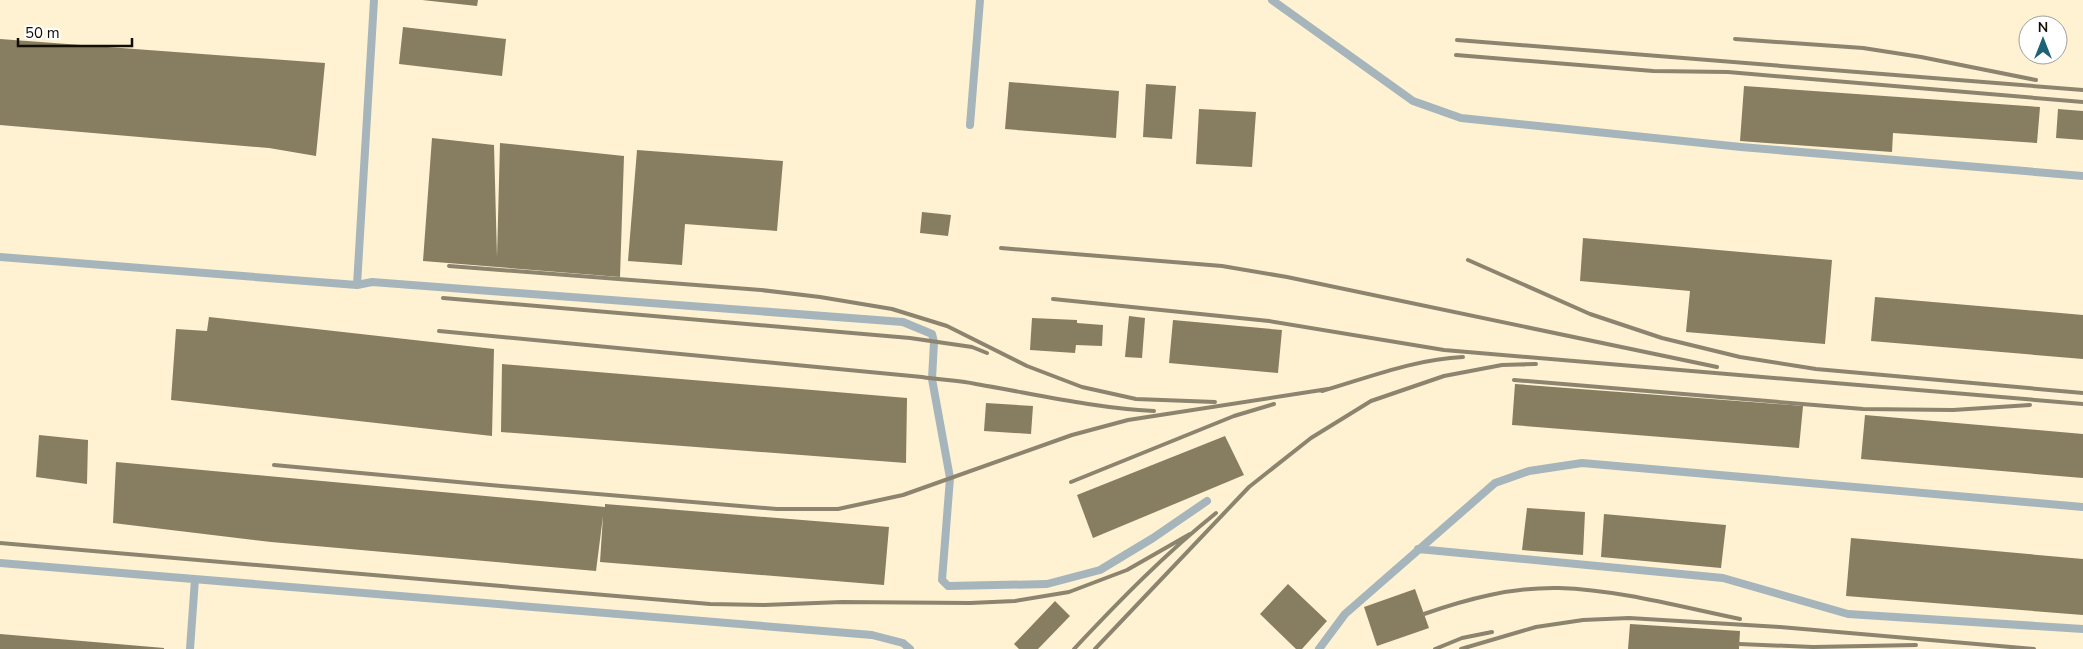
<svg xmlns="http://www.w3.org/2000/svg" width="2083" height="649" viewBox="0 0 2083 649" font-family="'Nunito Sans',sans-serif">
<style>
.building{fill:#877d60}
.lines{fill:none;stroke-linecap:round;stroke-linejoin:round}
.service{stroke:#a5b5bb;stroke-width:8}
.rail{stroke:#8c846e;stroke-width:4}
</style>
<rect width="100%" height="100%" fill="#fef2d2"/>
<path class="building" d="M422,0H478L477,6Z
M403,27L506,39L502,76L399,64Z
M0,39L325,63L316,156L269,148L0,125Z
M1009,82L1119,91L1116,138L1005,129Z
M1146,84L1176,86L1172,139L1143,137Z
M1744,86L2040,107L2037,143L1893,133L1892,152L1740,141Z
M1199,109L1256,112L1252,167L1196,164Z
M2058,109L2083,111V140L2056,138Z
M432,138L494,145L497,257L500,143L624,156L620,277L423,261Z
M637,150L783,161L777,231L685,224L682,265L628,261Z
M922,212L951,215L948,236L920,233Z
M1583,238L1832,260L1825,344L1686,332L1690,291L1580,281Z
M1875,297L2083,315V359L1871,341Z
M1129,316L1145,318L1142,358L1125,357Z
M209,317L494,349L492,436L171,400L176,329L207,331Z
M1032,318L1077,320V323L1103,325L1102,346L1076,345L1075,353L1030,350Z
M1173,320L1282,330L1278,373L1169,363Z
M502,364L907,398L906,463L501,432Z
M1515,384L1803,406L1799,448L1512,425Z
M986,403L1033,406L1031,434L984,431Z
M1865,415L2083,434V478L1861,459Z
M39,435L88,440L87,484L36,477Z
M1225,436L1244,475L1093,538L1077,495Z
M116,462L605,507V504L889,527L884,585L600,562L603,516L596,571L271,542L113,523Z
M1527,508L1585,512L1583,555L1522,550Z
M1604,514L1726,525L1721,568L1601,557Z
M1851,538L2083,559V615L1846,596Z
M1288,584L1327,621L1302,649H1296L1260,614Z
M1415,589L1429,628L1377,646L1364,607Z
M1055,601L1070,616L1038,649H1019L1014,644Z
M1630,624L1740,631L1739,649H1628Z
M0,634L164,648V649H0Z"/>
<g class="lines">
<path class="service" d="M1272,0L1413,101L1461,118L1741,147L2083,176
M970,125L980,0
M0,257L357,285L372,282L903,322L932,334L934,342L932,379L950,478L942,580L948,586L1047,584L1100,570L1153,538L1207,501
M357,285L374,0
M1418,549L1723,578L1848,614L2083,629
M0,563L872,635L903,643L910,649
M190,649L195,579
M1319,649L1345,614L1495,483L1529,471L1582,463L2083,507"/>
<path class="rail" d="M1735,39L1863,48L1921,57L2036,80
M1457,40L2083,90
M1456,55L1653,71L1728,72L2083,102
M1001,248L1222,266L1287,277L1717,367
M1468,260L1590,314L1662,338L1740,357L1816,369L2083,393
M449,266L761,290L820,297L892,309L947,326L1027,366L1082,387L1136,399L1215,402
M443,298L910,338L972,347L987,353
M1053,299L1269,321L1444,350L2083,404
M439,331L922,377C940,380 958,380 976,384C1035,394 1094,408 1154,411
M1514,380L1863,409L1953,410L2030,405
M1322,391C1367,378 1415,359 1463,357
M274,465L490,485L777,509H838L903,495L1072,435L1128,420L1328,389
M1071,482L1234,416L1274,404
M0,543L710,604L764,605L842,602L970,603L1015,601L1069,592L1127,570L1190,534
M1424,614C1467,599 1512,587 1559,588C1620,590 1681,607 1740,619
M1739,644L1813,647L1916,645
M1074,649C1119,601 1165,554 1216,513
M1095,649L1249,487L1311,438L1371,401L1444,376L1502,365L1536,364
M1435,649L1462,638L1492,632
M1461,649L1536,627L1583,620L1629,618L1780,627L2034,649"/>
</g>
<g transform="translate(2043 40)"><circle r="24" fill="#ffffff" stroke="#a09f9b"/>
<path d="M0-4L9 19L0 12L-9 19Z" fill="#1e6375"/>
<text y="-8" font-size="14" font-weight="bold" text-anchor="middle" fill="#120e04">N</text>
</g>
<path d="M18 38v8h114v-8" fill="none" stroke="#120e04" stroke-width="2.5"/>
<text x="25" y="38" font-size="15" fill="#120e04" stroke="#ffffff" stroke-width="4" paint-order="stroke">50 m</text>
</svg>
